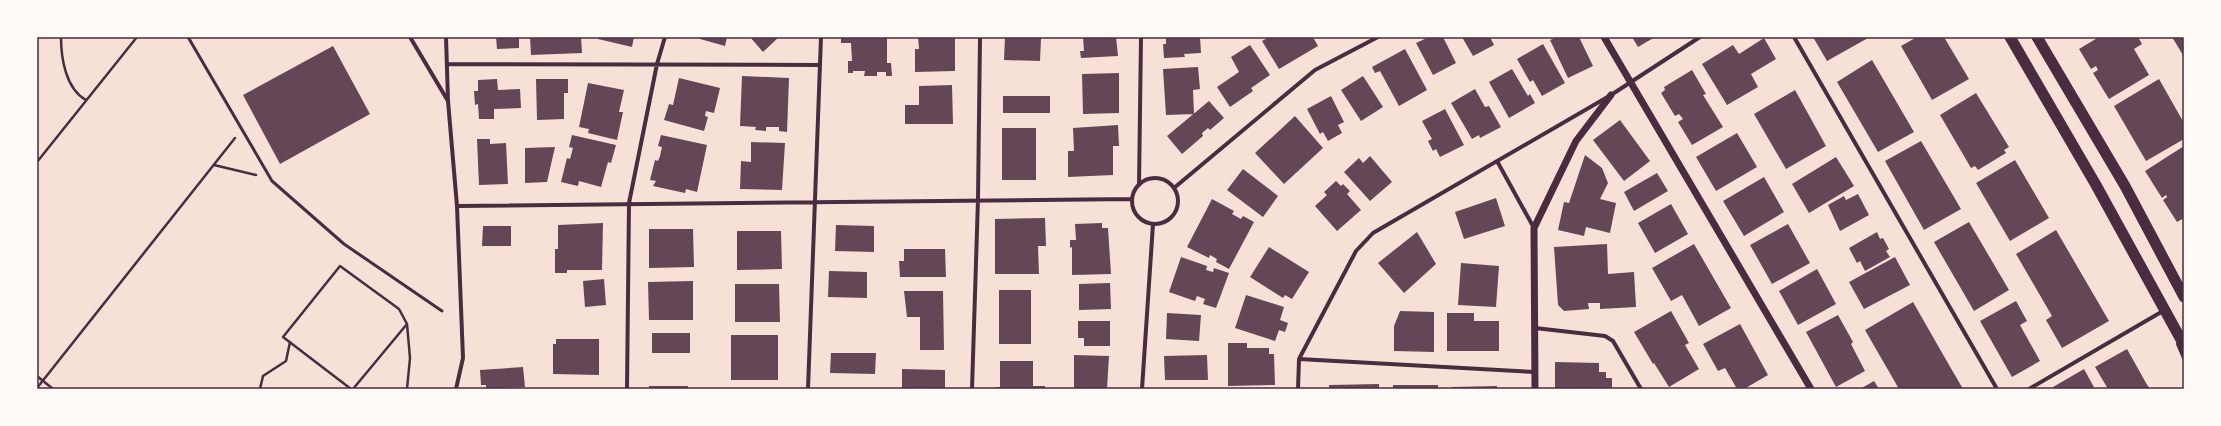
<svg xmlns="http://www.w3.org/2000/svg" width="2221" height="426" viewBox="0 0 2221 426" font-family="'Source Sans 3',sans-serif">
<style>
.building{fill:#644757}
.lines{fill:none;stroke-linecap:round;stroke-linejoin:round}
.path{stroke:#4a2c40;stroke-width:2.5}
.service{stroke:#4a2c40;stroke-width:3}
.minor{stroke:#4a2c40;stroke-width:4}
.tertiary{stroke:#4a2c40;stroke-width:7}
.trunk{stroke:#4a2c40;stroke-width:11}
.neatline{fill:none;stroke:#4a2c40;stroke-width:1.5}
</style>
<rect width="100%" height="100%" fill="#f7e1d7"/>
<path class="building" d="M496,37H519V48L497,49Z
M530,37H581L582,53L531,55Z
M598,37H634L632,47L598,39Z
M693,37H727L725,46Z
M750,37H779L763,52Z
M841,37H887V63H891L892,76H886V72H877V76H864L865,71H853V73H848V61H852L851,43H841Z
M918,37H955V71L915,72V49H919Z
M1005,37H1044L1041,39L1040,61L1004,60Z
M1083,37H1116L1118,56L1081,58L1080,51H1084Z
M1166,37H1200L1201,53L1184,54L1185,57L1164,58L1163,44H1166Z
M1269,37H1313L1318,46L1279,69L1262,41Z
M1429,37H1443L1456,63L1433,75L1416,43Z
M1462,37H1490L1494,45L1473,56Z
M1557,37H1579L1593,66L1568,78L1550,40Z
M1632,37H1655L1638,47Z
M1813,37H1867L1868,38L1827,61Z
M1917,37H1944L1969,79L1932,100L1901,46Z
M2099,37H2138L2142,44L2134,49L2149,75L2109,99L2093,73L2098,70L2096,66L2091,69L2079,49Z
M2172,37H2184V54L2183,55Z
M1764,38L1776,59L1751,74L1758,87L1727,105L1702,64L1733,45L1739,54Z
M1543,44L1565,83L1542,96L1533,80L1530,82L1517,59Z
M1250,45L1270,75L1251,88L1253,91L1230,107L1217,87L1239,72L1231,57Z
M333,46L370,114L280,164L243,95Z
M1405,49L1427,90L1399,106L1380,71L1375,73L1372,67Z
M1872,60L1914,132L1878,152L1837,82Z
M1198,67L1200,89L1193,90L1194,114L1166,115L1163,69Z
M1512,69L1528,96L1530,94L1535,103L1509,118L1489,82Z
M1692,70L1706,94L1703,95L1723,127L1692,145L1678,122L1683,119L1679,114L1675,116L1661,93L1665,90L1664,87Z
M1119,73V113L1083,114L1082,74Z
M742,76L789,78L787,132L779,131V127H766V131L755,130L756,127L740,126Z
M1363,76L1383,107L1361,121L1341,90Z
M679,78L720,88L714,113L706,111L705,116L708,117L704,131L664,120L669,104L673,105Z
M497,79L498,90L520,89L521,108L494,109V119H479L478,104L475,105L474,91H478V80Z
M536,79H568V93H564V119L537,120Z
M2159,79L2184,123V139L2146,161L2114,106Z
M588,83L624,90L619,112H623L617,140L588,133L589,129L579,127Z
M952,85L953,124H905V105H919V86Z
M1475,89L1485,107L1489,106L1501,127L1480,138L1479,135L1472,139L1451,103Z
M1795,90L1826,146L1786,169L1754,114Z
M1976,93L2009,147L2004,150L2006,153L1978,170L1975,166L1971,168L1940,115Z
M1003,96H1050V113H1003Z
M1331,96L1344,122L1338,125L1342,133L1328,141L1323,132L1320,134L1307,109Z
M1209,101L1224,118L1210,130L1208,128L1202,133L1203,136L1182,154L1167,136Z
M1445,109L1464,145L1440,157L1436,149L1433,151L1428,141L1432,139L1422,121Z
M1295,116L1323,148L1284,184L1255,153Z
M1620,120L1650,161L1624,181L1593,140Z
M1118,125L1119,146H1113V175L1068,177V151H1074L1073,128Z
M1002,128H1036V180H1002Z
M1737,133L1757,167L1716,191L1696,157Z
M572,135L616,145L611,163L608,162L601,187L579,181L578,186L561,182L567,158L570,159L573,148L569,147Z
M661,135L707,145L697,192L686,189L685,193L653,186L656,181L650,180L655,160L658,161L660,156L662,147L658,146Z
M477,139H490V144L506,143L508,184L479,185Z
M1921,141L1961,209L1924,230L1885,161Z
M751,142L785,143L782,190L740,189L741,161L751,162Z
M2184,146V218L2177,222L2163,200L2167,197L2166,195L2162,198L2145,171Z
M555,147L547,182L525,183V148Z
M1585,155L1602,168L1608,183L1600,199L1616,203L1610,233L1586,227L1584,236L1558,230L1564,202L1569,203Z
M1370,156L1392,182L1370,201L1344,172L1359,158L1363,163Z
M1836,157L1854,186L1809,213L1792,184Z
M2015,160L2049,218L2010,241L1976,183Z
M1243,169L1278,196L1263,217L1227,190Z
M1657,173L1668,191L1634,211L1624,192Z
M1764,177L1784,212L1744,236L1723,201Z
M1336,181L1341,186L1343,184L1350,191L1347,194L1361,210L1337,231L1315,206L1327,195L1324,192Z
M1858,194L1869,215L1840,231L1828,205L1844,196L1846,200Z
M1496,198L1505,226L1464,239L1455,212Z
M1212,199L1234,211L1232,214L1241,219L1243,216L1254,222L1229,269L1216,262L1217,259L1210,255L1209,258L1187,247Z
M1671,204L1688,234L1655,253L1638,223Z
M1045,218L1046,246H1038L1039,274H995V219Z
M1969,222L2009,290L1974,311L1934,242Z
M603,223L602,270H567V273H555V249H558V225Z
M1102,223V228H1108L1111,274L1072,275V247L1070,248V240H1076L1075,224Z
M1788,224L1810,263L1772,284L1750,245Z
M836,225L874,226V252L835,251Z
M483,226H511V246H482Z
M649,229H693L694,267L649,268Z
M2056,230L2109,321L2062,348L2046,320L2052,316L2016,254Z
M737,231H781L782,269L737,270Z
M1417,232L1436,264L1404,293L1378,263Z
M1877,232L1880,239L1883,238L1889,249L1886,251L1890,257L1865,271L1860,261L1857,263L1849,248Z
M1607,244L1608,274L1634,272L1636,307L1600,309V303H1588L1589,309L1564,311L1558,305L1554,247Z
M1694,244L1731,308L1699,326L1682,295L1671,301L1652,268Z
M1269,247L1309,272L1292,299L1285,295L1283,298L1250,277Z
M904,249H945L946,277H900L899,261H904Z
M1181,257L1207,266L1206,270L1213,272L1214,268L1229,273L1216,308L1203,304L1205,299L1197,296L1195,301L1169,292Z
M1895,257L1910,285L1864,309L1849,282Z
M1461,263L1499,266L1496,307L1458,305Z
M1817,269L1836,304L1798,325L1779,291Z
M829,271L867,272V298L828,297Z
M604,279L606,305L585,307L583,281Z
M693,281V320H649L648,282Z
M1110,283L1111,309L1079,310V284Z
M735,284H779L780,322H735Z
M999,290H1031V344H999Z
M904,291H943L944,350H920V317H907Z
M1246,295L1284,307L1280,320L1288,323L1285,332L1279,330L1275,341L1235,328Z
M2016,301L2027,321L2020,325L2040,361L2012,377L1980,321Z
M1913,302L1941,351L1963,389H1899L1865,330Z
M1400,311L1434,312V352L1394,351V326Z
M1671,311L1689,343L1685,345L1699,369L1669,387L1654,363L1653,364L1634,332Z
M1167,313L1201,315L1199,341L1166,339Z
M1447,313H1474V321H1499V351H1447Z
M1838,315L1853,342L1851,344L1865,371L1836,387L1806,332Z
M1078,321H1110V346H1084V338H1078Z
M1740,324L1768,375L1744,389H1737L1725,368L1718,371L1703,344Z
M652,333H690V353H652Z
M731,335H778V380H731Z
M556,339H599V375L553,374V344H556Z
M1228,343H1247V348H1269V354H1274L1275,385L1228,386Z
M2127,349L2146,383L2150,389H2108L2095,367Z
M831,353H876L875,374L830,373Z
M1074,355L1109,356L1107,389H1074Z
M1207,355L1208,380H1165L1164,356Z
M1000,361H1033V386H1045V389H996V387H1000Z
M1555,362L1599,363V372H1606V378H1612V389H1555Z
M523,367L525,387L486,389V385H481L480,370Z
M902,369L945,370V389H902Z
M2084,369L2095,389H2054L2053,387Z
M1874,381L1879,389H1860Z
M1379,384V389H1329V385Z
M1393,385H1438V389H1393Z
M649,386H688V389H649Z
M1497,386V389H1452V387Z"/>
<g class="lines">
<path class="path" d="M61,37C61,59 66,89 86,100
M37,162L137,37
M214,165L256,175
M407,324L410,358L407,389
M37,376L53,389
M37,388L235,138
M260,389L263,376L286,361L290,342
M351,389L283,337L340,266L399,309L407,324L353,389"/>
<path class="service" d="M188,37L272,181L344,244L442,311"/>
<path class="minor" d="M410,37L448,101
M446,37L448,101L457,206L463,358L456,389
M1794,37L1997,389
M447,64L820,65
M1497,161L1534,228
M1132 201a23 23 0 1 1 46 0a23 23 0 1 1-46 0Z
M1139,185L1141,37
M1174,188L1315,70L1378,37
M457,206L1132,199
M1535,328L1605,336L1613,341L1641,389
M2178,344L2184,358
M1299,359L1535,372
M627,389L629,203L657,64L665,37
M808,389L821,37
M972,389L978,199L980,37
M1142,389L1153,224
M1298,389L1299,359L1356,251L1373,233L1611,95L1700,37
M2029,389L2163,311"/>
<path class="tertiary" d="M1604,37L1811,389
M1535,389L1534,228L1576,141L1611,95"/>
<path class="trunk" d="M2010,37L2096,185L2184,345
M2037,37L2125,186L2184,297"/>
</g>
<rect width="2221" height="426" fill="none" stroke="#fffaf5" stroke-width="76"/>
<rect x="38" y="38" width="2145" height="350" class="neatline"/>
</svg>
